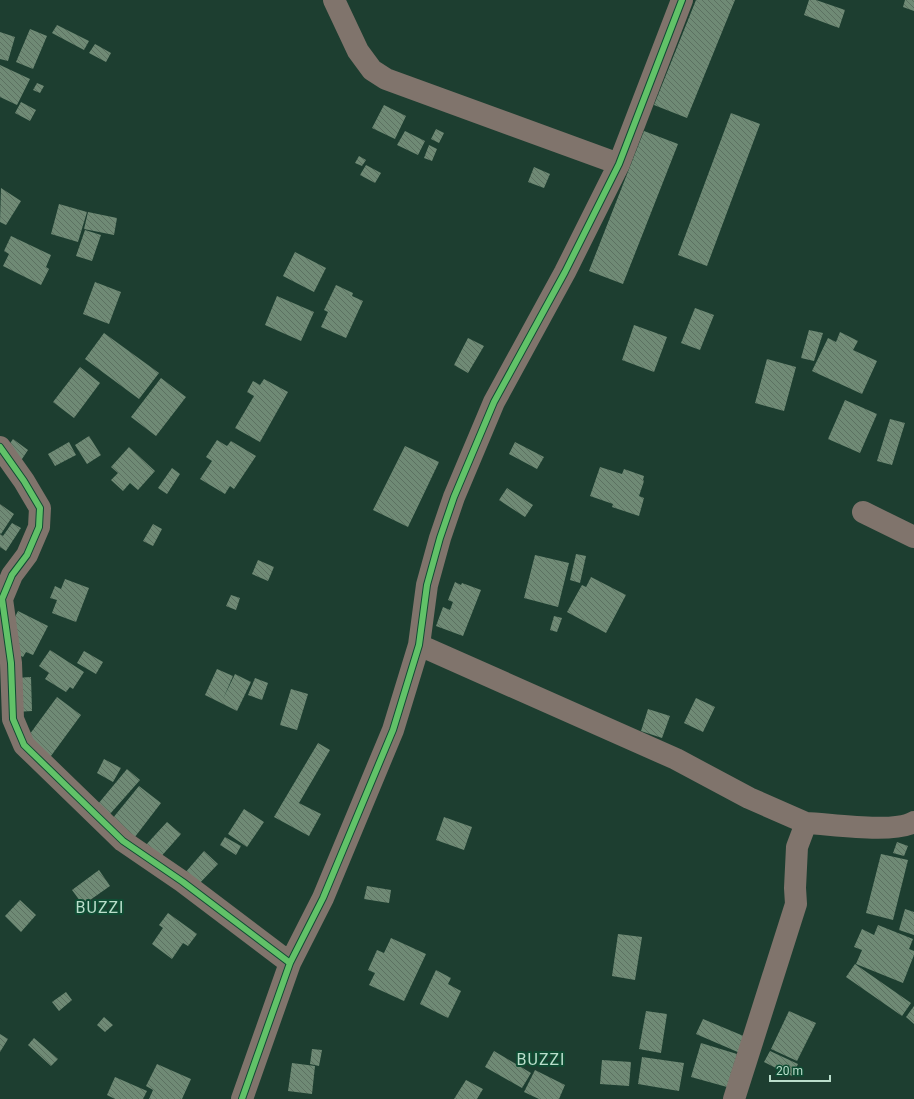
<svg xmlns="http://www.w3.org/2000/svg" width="914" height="1099" viewBox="0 0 914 1099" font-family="Roboto,sans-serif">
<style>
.building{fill:url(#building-back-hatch)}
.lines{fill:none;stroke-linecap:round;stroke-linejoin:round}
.minor{stroke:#80746c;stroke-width:22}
.cycleway-casing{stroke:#0f4c33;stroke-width:8}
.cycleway{stroke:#61c268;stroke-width:6}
.labels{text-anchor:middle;stroke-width:4;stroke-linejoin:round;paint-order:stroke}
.quarter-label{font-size:16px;letter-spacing:1px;fill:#badecb;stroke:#0f4c33}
</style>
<defs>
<pattern id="building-back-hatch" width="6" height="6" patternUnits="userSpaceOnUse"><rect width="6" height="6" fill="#6f8a75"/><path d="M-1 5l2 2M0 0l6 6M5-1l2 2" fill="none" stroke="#5c7161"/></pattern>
</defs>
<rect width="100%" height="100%" fill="#1d3e30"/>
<path class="building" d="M696,0H735L687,118L654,105Z
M809,0H816L845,10L839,28L804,15Z
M905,0H914V11L903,7Z
M57,25L89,41L84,50L52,33Z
M30,29L47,36L33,69L16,62Z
M0,32L15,37L8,61L0,59Z
M95,44L111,53L106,62L89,53Z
M0,65L30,79L17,105L0,97Z
M37,83L44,86L40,93L33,90Z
M21,102L36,110L30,121L15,113Z
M384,105L406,116L395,139L372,128Z
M731,113L760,124L707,266L678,255Z
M436,129L444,133L439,143L431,139Z
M405,131L425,141L418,155L397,145Z
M644,131L678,144L623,284L589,271Z
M429,145L437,149L432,161L424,158Z
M359,156L366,160L362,166L355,163Z
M366,165L381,173L375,183L360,175Z
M534,167L550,174L544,188L528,182Z
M1,188L21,201L6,225L0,222Z
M59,204L87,212L78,242L51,234Z
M88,212L117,218L114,235L84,229Z
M85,230L101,235L92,261L76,256Z
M11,236L51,255L46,267L49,269L41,285L3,266L9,254L4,251Z
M295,252L326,268L314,292L283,276Z
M95,282L121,292L109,324L83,314Z
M336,285L353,293L352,296L363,301L346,338L321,327L328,312L324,310Z
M277,296L314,312L301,341L265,325Z
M695,308L714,315L700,350L681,343Z
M634,325L667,337L654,372L622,360Z
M809,330L823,333L814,361L801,358Z
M840,332L858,341L853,350L877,361L862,394L812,371L828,338L836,342Z
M104,333L159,373L139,399L85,359Z
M468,338L484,346L468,373L454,365Z
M767,359L796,367L784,411L755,403Z
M80,367L100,383L74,418L53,402Z
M161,378L186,397L156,436L131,417Z
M264,379L288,392L260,442L235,428L254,396L247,392L253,381L260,385Z
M845,400L877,414L860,453L828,439Z
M890,419L905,423L892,465L877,461Z
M89,436L101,455L87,464L75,445Z
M13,439L28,450L12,474L0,458Z
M217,440L227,446L231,441L256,456L234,489L230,486L225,494L200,479L212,461L206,457Z
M69,442L76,455L55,466L48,454Z
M515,442L544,457L537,469L509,454Z
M405,446L439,462L408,527L373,510Z
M129,447L155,471L138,490L130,483L123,491L111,480L118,473L111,467Z
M600,467L622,474L624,469L644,476L643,480L644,481L639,496L644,498L639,516L612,507L613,504L590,496Z
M172,468L180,474L167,494L158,488Z
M507,488L533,505L525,517L499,500Z
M0,504L14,514L1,534L0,533Z
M12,523L21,528L6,551L0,547V534L3,536Z
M153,524L162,529L153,546L143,541Z
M576,554L586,556L580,583L570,580Z
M535,555L569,563L558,607L524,598Z
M258,560L274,567L268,581L252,574Z
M591,577L626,595L606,633L567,612L582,585L586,587Z
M65,579L89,588L76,622L52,613L57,600L50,598L55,586L61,589Z
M455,582L461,585L462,583L481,590L463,636L436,626L443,607L450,610L453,602L448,600Z
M231,595L240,598L236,610L226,606Z
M18,611L48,626L33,655L26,652L23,657L10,650L3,641Z
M554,616L562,618L557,632L550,630Z
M50,650L84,672L73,689L70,687L66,692L45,679L49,673L39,666Z
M84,651L103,662L96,674L77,663Z
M217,669L233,676L223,699L235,674L251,682L237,711L205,695Z
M31,677L32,711L16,712L15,678Z
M255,678L268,683L262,700L248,695Z
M291,689L308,694L297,730L280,725Z
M57,697L81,715L48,760L24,742Z
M696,698L715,707L703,732L684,723Z
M648,709L670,716L662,738L641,731Z
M318,743L330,750L299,803L321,814L309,836L274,817Z
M104,759L121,768L113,782L97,773Z
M127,769L140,780L110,814L98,804Z
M139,786L161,803L131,842L108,824Z
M244,809L264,822L247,847L228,834Z
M444,817L472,827L464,850L436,840Z
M167,822L181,834L158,860L144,847Z
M225,837L241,846L236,855L220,845Z
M897,842L908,846L904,856L893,853Z
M204,851L218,864L197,886L184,874Z
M881,854L908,860L893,920L866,913Z
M99,870L110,886L83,905L72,890Z
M367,886L391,890L389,903L364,899Z
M20,900L36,915L21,932L5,916Z
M905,909L914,912V935L899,930Z
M168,913L197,934L188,946L183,943L172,959L152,944L163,928L159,925Z
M878,925L913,939L909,949L914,951V955L903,983L856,964L862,950L854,947L862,929L874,935Z
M618,934L642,937L635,980L612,976Z
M391,938L426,954L404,1001L369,985L375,973L368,970L377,950L384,953Z
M855,964L911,1003L902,1016L846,977Z
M436,970L451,978L448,984L461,991L448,1018L420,1004Z
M66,992L72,1000L59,1011L52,1002Z
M914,1006V1024L906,1017Z
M646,1011L667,1014L661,1053L639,1049Z
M789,1011L816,1023L797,1061L771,1049Z
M104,1017L113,1025L105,1032L97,1025Z
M703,1019L746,1037L740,1053L696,1034Z
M0,1034L8,1039L0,1052Z
M34,1038L58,1059L51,1066L28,1045Z
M701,1043L737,1054L727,1087L691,1077Z
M312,1049L322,1050L319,1066L310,1064Z
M494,1051L531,1073L522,1088L485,1067Z
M770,1051L798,1064L792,1076L764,1062Z
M642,1057L684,1063L679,1091L638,1084Z
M602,1060L631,1062L629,1086L600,1084Z
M292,1063L315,1066L312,1094L288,1091Z
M157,1064L191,1079L182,1099H149L153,1090L146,1086Z
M535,1070L565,1085L559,1099H539L524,1092Z
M115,1077L147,1091L143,1099H115L107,1095Z
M466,1080L483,1089L477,1099H454Z"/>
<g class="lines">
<path class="minor" d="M334,0L358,51L372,70L386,79L619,164
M0,447L24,481L40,508L39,527L27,555L12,575L2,599L11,663L13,719L24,745L123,841L183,882L290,963
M863,512L914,537
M419,645L676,759L749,798L806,823
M242,1099L290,963L323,898L393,730L419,645L427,585L440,538L454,497L494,402L565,272L619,164L682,0
M734,1099L796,904L795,888L797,847L806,823C831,824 893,834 914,822"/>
<g class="cycleway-casing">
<path id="cycleway" d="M0,447L24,481L40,508L39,527L27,555L12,575L2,599L11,663L13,719L24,745L123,841L183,882L290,963
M242,1099L290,963L323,898L393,730L419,645L427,585L440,538L454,497L494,402L565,272L619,164L682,0"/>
</g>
<use href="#cycleway" class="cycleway"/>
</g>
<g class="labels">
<g class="quarter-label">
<text x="100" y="913">BUZZI</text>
<text x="541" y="1065">BUZZI</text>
</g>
</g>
<path d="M770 1075v6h60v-6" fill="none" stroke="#badecb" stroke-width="2"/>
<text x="776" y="1075" font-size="12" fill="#badecb" stroke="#0f4c33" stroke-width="3" paint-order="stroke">20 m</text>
</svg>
